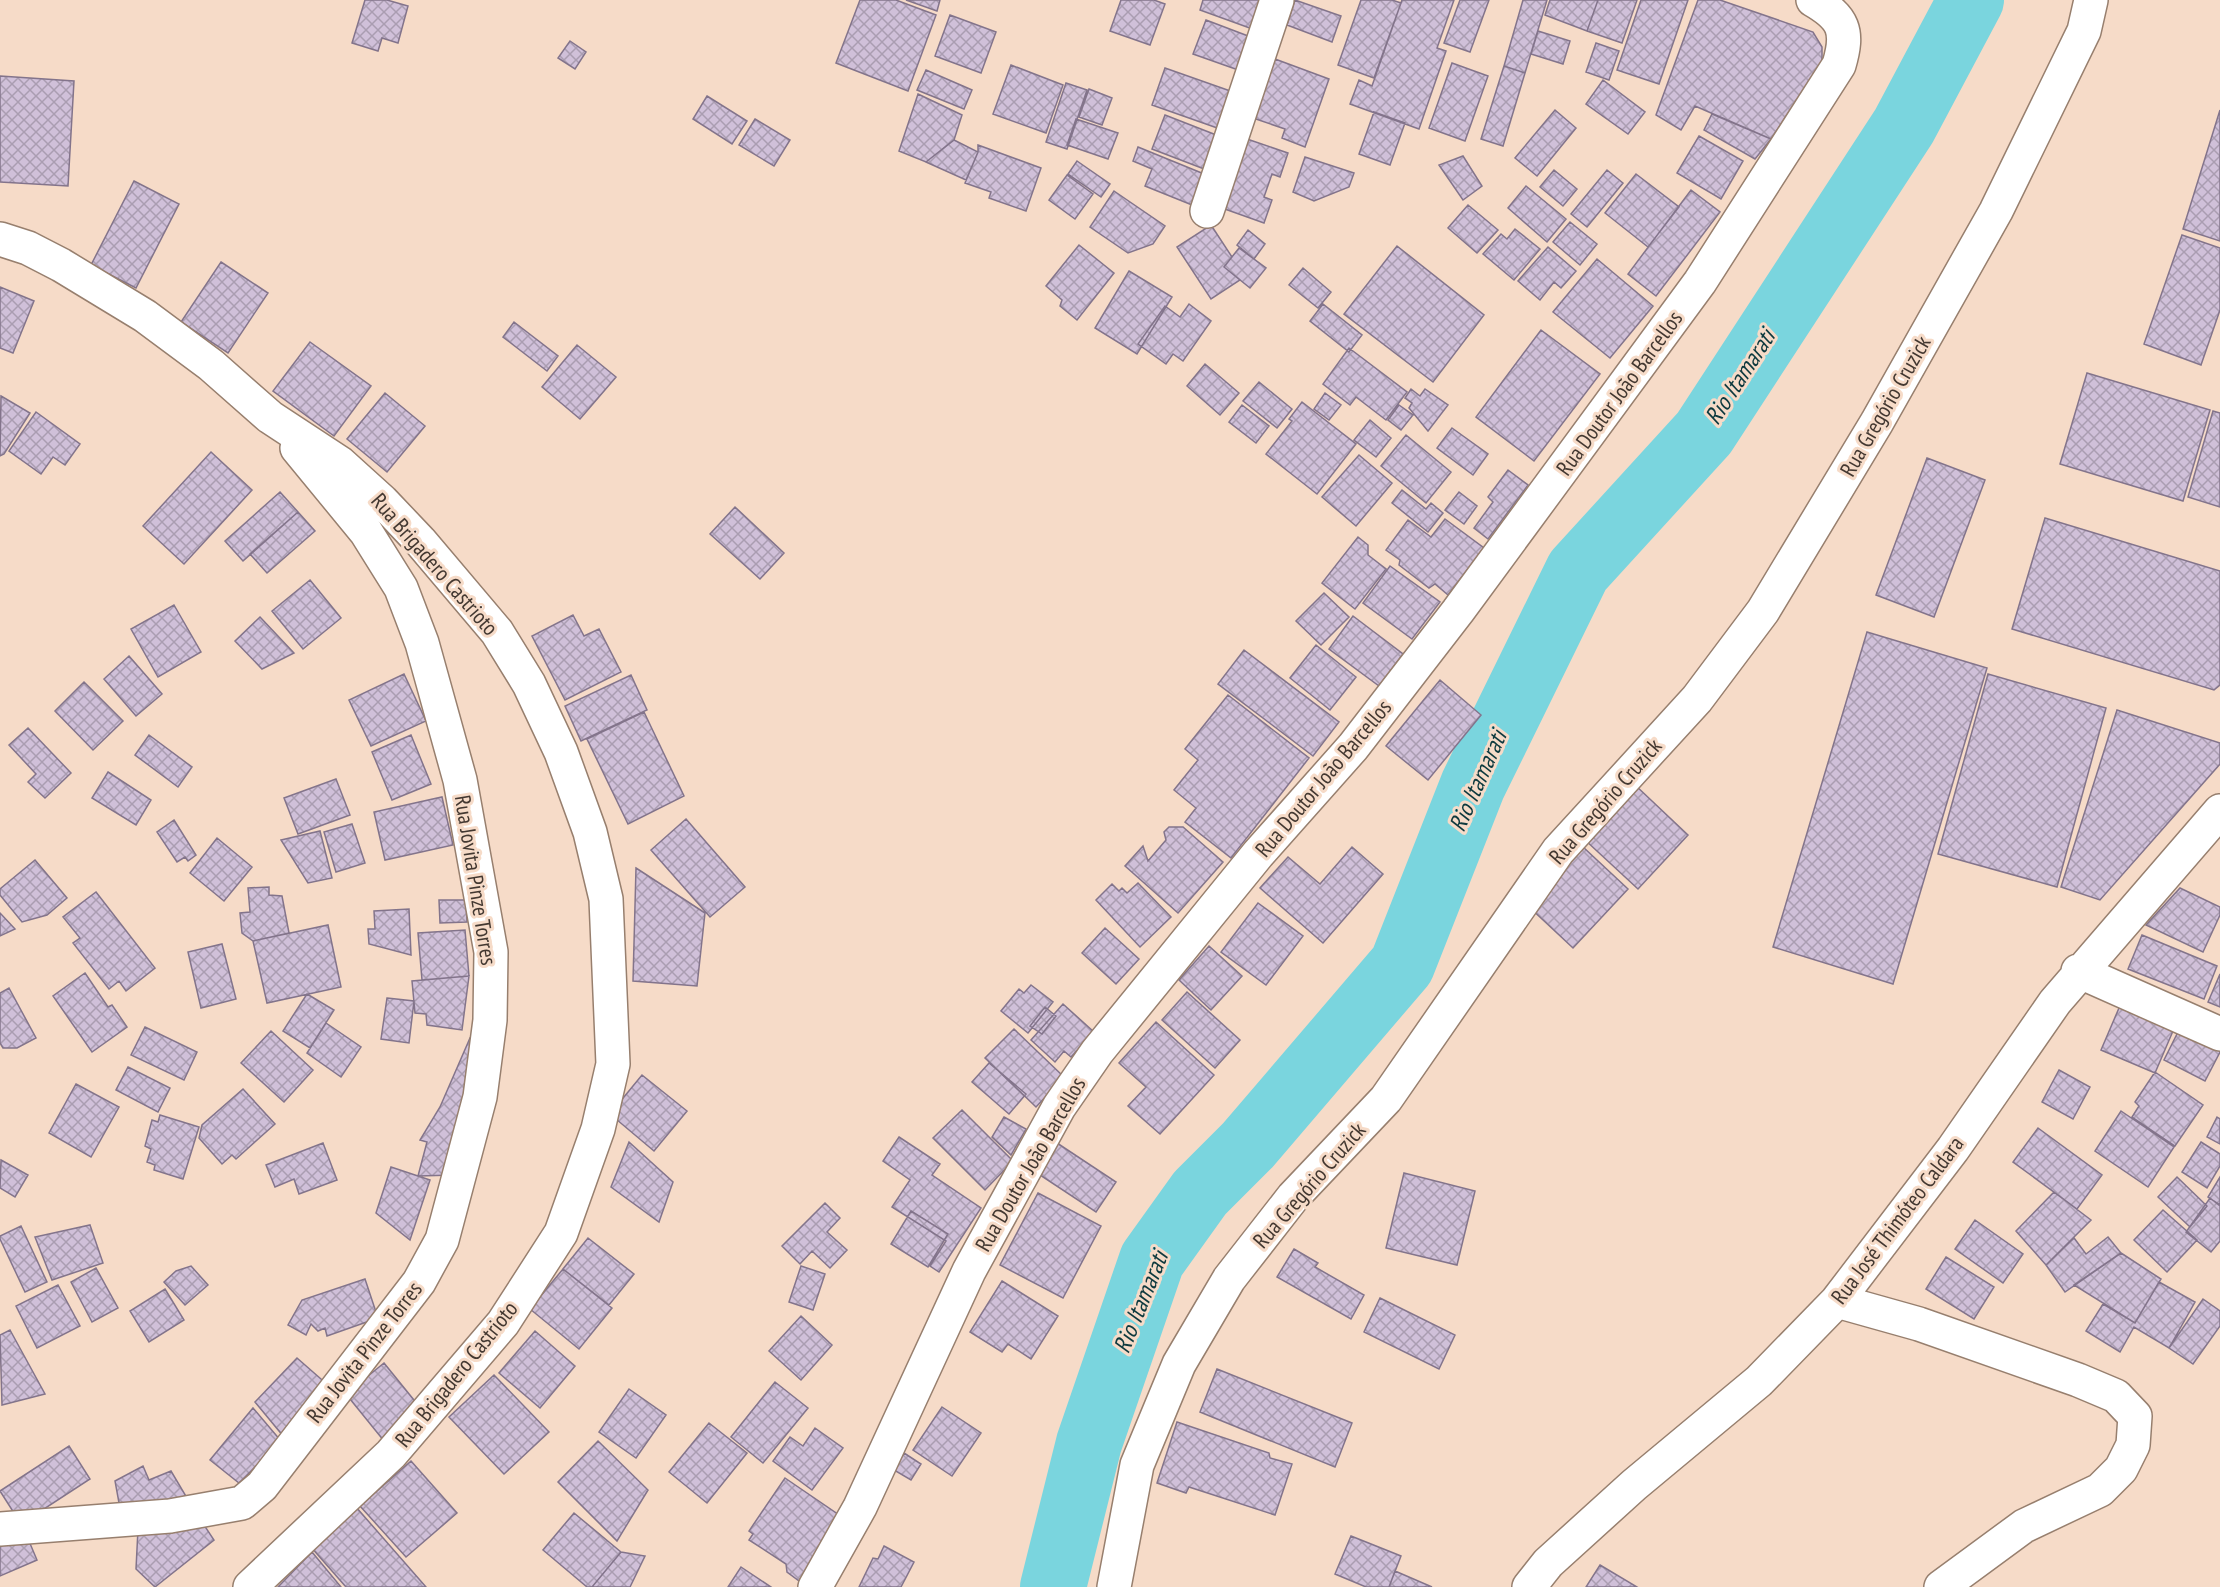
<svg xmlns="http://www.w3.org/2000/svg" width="2220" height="1587" viewBox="0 0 2220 1587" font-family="'PT Sans Narrow',sans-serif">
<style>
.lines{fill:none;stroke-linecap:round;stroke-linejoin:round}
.river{stroke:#7ad5de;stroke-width:66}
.building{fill:url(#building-cross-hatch);stroke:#83748b;stroke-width:1.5}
.minor-casing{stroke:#977f6e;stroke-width:36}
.minor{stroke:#fff;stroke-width:33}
.labels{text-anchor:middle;stroke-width:6;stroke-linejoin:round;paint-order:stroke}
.street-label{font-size:22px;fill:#433831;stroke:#f6dbc8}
.water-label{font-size:24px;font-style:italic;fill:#0d393e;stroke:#f6dbc8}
</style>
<defs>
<pattern id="building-cross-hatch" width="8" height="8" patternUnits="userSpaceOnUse" patternTransform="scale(1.5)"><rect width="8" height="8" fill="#d0c0d9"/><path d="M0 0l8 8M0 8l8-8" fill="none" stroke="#aa9db1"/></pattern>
</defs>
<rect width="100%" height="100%" fill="#f6dbc8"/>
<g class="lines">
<path class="river" d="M1053,1587L1089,1443L1152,1260L1200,1193L1248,1145L1402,965L1473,785L1578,571L1704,433L1904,126L1971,0"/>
</g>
<path class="building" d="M365,0H387L408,6L398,43L382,38L378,51L352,43Z
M860,0H896L936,15L908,91L836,63Z
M906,0H940L937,11Z
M1121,0H1154L1165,4L1150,45L1110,31Z
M1203,0H1269L1258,31L1200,10Z
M1295,0L1341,16L1332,42L1287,25Z
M1361,0H1392L1401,3L1374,78L1338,65Z
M1402,0H1454L1437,48L1446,51L1419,129L1350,104L1359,80L1372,86Z
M1460,0H1489L1470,52L1444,43Z
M1523,0H1547L1525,73L1504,66Z
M1550,0H1598L1587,31L1545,15Z
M1598,0H1637L1622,43L1587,31Z
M1641,0H1688L1659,84L1617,70Z
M1698,0H1720L1813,32L1822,47V63L1771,139L1695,106L1681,130L1656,115Z
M950,15L996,32L981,73L935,56Z
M1206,20L1256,39L1244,72L1193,54Z
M1538,31L1570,41L1563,64L1531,54Z
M570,41L586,52L575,69L558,58Z
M1596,43L1619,51L1609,80L1586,72Z
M1275,59L1329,79L1305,147L1282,138L1285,129L1253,118Z
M1452,63L1488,76L1465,141L1429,128Z
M1011,65L1063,85L1046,133L993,114Z
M1504,66L1525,73L1503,146L1481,139Z
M1165,68L1236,93L1223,130L1152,105Z
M926,70L972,90L964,109L917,90Z
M0,76L74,81L68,186L0,182Z
M1603,80L1645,112L1628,134L1586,104Z
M1066,83L1087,90L1067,149L1046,142Z
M1089,89L1112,98L1102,125L1079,117Z
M918,94L962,115L954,140L926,162L899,151Z
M707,96L747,121L732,144L693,119Z
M1555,110L1576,128L1537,176L1515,158Z
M2220,110V241L2183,229Z
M1374,112L1405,123L1390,165L1359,154Z
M1712,114L1771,139L1755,159L1704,130Z
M1165,115L1224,138L1212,172L1152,149Z
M755,119L790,140L774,166L739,145Z
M1076,119L1118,133L1108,159L1067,145Z
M1699,136L1743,161L1721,199L1677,173Z
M1247,139L1288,153L1280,177L1272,174L1264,197L1272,200L1264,223L1222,208Z
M954,140L978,152L966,180L926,162Z
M978,145L1041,168L1026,211L989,198L991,192L965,183L978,152Z
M1138,147L1209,176L1197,207L1145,186L1152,169L1133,161Z
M1463,156L1482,186L1463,200L1439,165Z
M1305,157L1354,173L1349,187L1314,201L1293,192Z
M1077,161L1110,184L1101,197L1068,174Z
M1554,170L1577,189L1563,206L1540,187Z
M1607,170L1623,183L1587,227L1571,214Z
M1636,174L1679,207L1648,247L1605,213Z
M1067,175L1093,194L1075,219L1049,200Z
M134,181L179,204L136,288L91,265Z
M1526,186L1566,219L1547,242L1508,208Z
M1691,190L1720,212L1656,296L1628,274Z
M1114,191L1165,226L1153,244L1128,253L1090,227Z
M1468,205L1498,230L1477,253L1448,228Z
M1570,222L1597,244L1580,265L1553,242Z
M1211,225L1232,257L1224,267L1240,280L1211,299L1177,247Z
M1515,229L1540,249L1514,280L1483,254L1501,234L1507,239Z
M1248,230L1265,244L1254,259L1237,245Z
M2182,235L2220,248V310L2201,365L2144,344Z
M1079,245L1114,273L1077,320L1060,306L1062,300L1046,286Z
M1397,246L1484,315L1433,382L1344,314Z
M1548,247L1576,271L1561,288L1554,282L1540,300L1518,281Z
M1239,248L1266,268L1250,288L1224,267Z
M1597,259L1653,306L1610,358L1553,312Z
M221,262L268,293L228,353L181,322Z
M1303,268L1331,292L1318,308L1289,285Z
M1129,271L1172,297L1137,354L1095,328Z
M0,287L34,301L13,353L0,348Z
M1189,304L1211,321L1183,361L1173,354L1166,364L1138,344L1165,306L1180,317Z
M1323,304L1362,335L1349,352L1310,321Z
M514,322L558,356L547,371L503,337Z
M1541,330L1600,374L1534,461L1476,417Z
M310,342L371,386L334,436L273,391Z
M577,345L616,377L580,419L542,387Z
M1349,348L1407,392L1386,420L1356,397L1350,405L1323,384Z
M1205,364L1239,393L1220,415L1187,386Z
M2087,373L2210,410L2183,501L2060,464Z
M1259,382L1292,409L1277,428L1243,401Z
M1411,389L1420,396L1425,389L1448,405L1428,431L1409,408L1412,403L1405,398Z
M385,393L425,426L387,472L347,439Z
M1325,393L1341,405L1329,420L1314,409Z
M1,396L30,413L4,454L0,456Z
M1302,402L1356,444L1317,494L1266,454L1292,421L1289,419Z
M1242,405L1269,426L1256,443L1229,422Z
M1399,405L1413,415L1401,430L1388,420Z
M2213,411L2220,413V507L2188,497Z
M36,412L80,444L65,465L53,457L41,474L9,451Z
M1370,420L1391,438L1376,457L1354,440Z
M1452,428L1488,454L1473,475L1437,448Z
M1406,435L1451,472L1426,503L1381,466Z
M211,452L252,490L184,564L143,526Z
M1359,455L1392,483L1356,526L1322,497Z
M1927,458L1985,480L1934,617L1876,595Z
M1508,470L1528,485L1488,539L1474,528L1493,502L1488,497Z
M1402,490L1426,509L1431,503L1443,513L1428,532L1392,503Z
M280,492L298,512L243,561L225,541Z
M1459,492L1477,506L1464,524L1445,510Z
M735,507L784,553L760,579L710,534Z
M298,512L315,531L267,573L250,554Z
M2045,518L2220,571V685L2214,690L2012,629Z
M1445,519L1484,548L1448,595L1435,584L1429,588L1399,565L1400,560L1386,550L1408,520L1431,537Z
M1358,537L1368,545V555L1386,569L1355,609L1322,583Z
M1390,566L1440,602L1412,639L1363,603Z
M310,580L341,618L303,649L272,611Z
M1324,593L1349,617L1321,645L1296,621Z
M174,605L201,652L158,677L131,629Z
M573,615L584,636L599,629L621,672L565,700L532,636Z
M1353,616L1403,654L1379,686L1329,649Z
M260,617L294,653L262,669L235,641Z
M1867,632L1987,668L1893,984L1773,947Z
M1316,645L1356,677L1330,710L1290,678Z
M1244,650L1339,722L1313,756L1218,684Z
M129,656L162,694L136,716L104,679Z
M404,674L426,721L371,746L349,700Z
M1988,674L2106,708L2057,887L1938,854Z
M631,675L647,710L581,741L565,706Z
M1440,680L1481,715L1428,780L1386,746Z
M84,682L123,721L93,750L55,711Z
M1228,695L1309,758L1231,858L1185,822L1196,808L1174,790L1198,760L1185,749Z
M2117,710L2220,743V764L2100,900L2061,887Z
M644,712L684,796L628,824L587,739Z
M28,728L71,773L45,798L28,782L36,774L9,745Z
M149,735L192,767L178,787L135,755Z
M411,735L431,784L392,800L372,752Z
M108,772L151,800L136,825L92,798Z
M336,779L350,815L298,834L284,798Z
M1634,784L1688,835L1638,889L1584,839Z
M442,797L453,845L385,860L374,812Z
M686,819L745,887L710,917L651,850Z
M174,820L196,855L188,861L185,857L177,862L157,832Z
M352,824L365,863L336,872L324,832Z
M1169,827H1183L1223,862L1178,913L1125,866L1143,846L1148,861L1166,840L1164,832Z
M320,831L332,878L308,883L281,840Z
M217,838L252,867L224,901L190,873Z
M1582,846L1628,889L1573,948L1527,905Z
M1352,847L1383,874L1323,943L1260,888L1288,857L1320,884Z
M35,860L67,898L47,915L22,922L0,895V889Z
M636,868L705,913L697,986L633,981Z
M1138,883L1171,917L1140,947L1096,900L1112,884L1119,891L1122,888L1127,893Z
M269,887V895L282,896L289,933L253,941L242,933L240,913L250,912L248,888Z
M2180,888L2220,907V915L2203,952L2146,925Z
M96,892L155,968L126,991L119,981L109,989L73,943L80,938L63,917Z
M439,900H466L467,922L440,923Z
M1258,903L1303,936L1266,985L1221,952Z
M409,909L411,955L369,944L368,929H375L374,911Z
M0,913L15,929L0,936Z
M328,925L341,987L267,1003L253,941Z
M1105,928L1139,959L1116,984L1082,953Z
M465,930L469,976L422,980L418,933Z
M2142,935L2217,966L2204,999L2128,969Z
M222,944L236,999L201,1008L188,952Z
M1209,946L1242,976L1211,1010L1179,980Z
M85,973L108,1007L112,1005L127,1027L92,1052L53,996Z
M2220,974V1007L2208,1002Z
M469,976L462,1030L427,1025L426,1014L415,1013L412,981Z
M1031,985L1053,1002L1028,1033L1001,1011L1019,989L1024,993Z
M9,988L36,1038L17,1048H3L0,1043V993Z
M1187,992L1240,1040L1215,1068L1162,1020Z
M307,994L334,1010L310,1048L283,1031Z
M387,998L414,1001L409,1043L381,1039Z
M2122,1001L2176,1024L2155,1073L2101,1050Z
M1063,1004L1094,1032L1071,1057L1064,1051L1055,1062L1031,1040Z
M1045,1007L1056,1016L1042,1034L1030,1026Z
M1156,1022L1214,1075L1160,1134L1128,1106L1146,1087L1119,1063Z
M2183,1022L2220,1041V1052L2205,1081L2164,1060Z
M326,1023L361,1047L341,1077L307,1053Z
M145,1027L197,1052L184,1080L131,1055Z
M1014,1029L1064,1077L1036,1107L985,1058Z
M271,1031L313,1070L284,1102L241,1063Z
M470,1038L484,1044L454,1175L418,1176L427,1142L420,1140L440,1107Z
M989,1063L1026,1094L1009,1114L972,1082Z
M128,1067L170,1088L158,1112L116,1090Z
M2059,1070L2090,1087L2073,1119L2042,1102Z
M2155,1072L2203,1105L2175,1146L2132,1117L2139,1106L2135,1102Z
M642,1075L687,1111L654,1151L610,1114Z
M76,1084L119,1107L91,1157L49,1133Z
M243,1089L275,1124L236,1159L232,1155L222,1164L199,1138L202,1125Z
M962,1110L1013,1161L985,1190L933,1138Z
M2121,1111L2174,1147L2148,1187L2095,1151Z
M160,1115L199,1127L183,1179L154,1170L155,1165L147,1162L151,1149L145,1146L152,1120L158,1122Z
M1004,1117L1026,1129L1011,1155L992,1137Z
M2217,1117L2220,1119V1144L2207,1137Z
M2038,1128L2102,1175L2077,1209L2013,1162Z
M899,1137L940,1164L932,1175L981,1208L939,1272L930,1266L946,1241L892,1207L910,1180L883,1161Z
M629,1142L673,1182L659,1222L611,1187Z
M2201,1142L2220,1154V1166L2207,1188L2182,1172Z
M323,1143L337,1180L299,1194L294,1179L275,1187L266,1165Z
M1057,1143L1116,1182L1096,1212L1037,1173Z
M1,1160L28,1175L15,1197L0,1188Z
M391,1167L430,1180L410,1240L376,1213Z
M1404,1173L1475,1191L1457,1265L1386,1248Z
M2177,1177L2207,1206L2190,1227L2158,1197Z
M2220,1177V1205L2208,1197Z
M2054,1192L2091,1220L2046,1265L2016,1231Z
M1038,1193L1101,1226L1063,1298L1000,1265Z
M2210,1198L2220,1206V1241L2211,1252L2186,1232Z
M825,1203L840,1218L827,1232L847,1250L830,1268L812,1251L800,1264L782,1246Z
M2163,1210L2197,1240L2167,1272L2134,1240Z
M911,1211L948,1234L928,1267L891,1244Z
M1975,1220L2023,1254L2003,1283L1955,1249Z
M90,1225L103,1263L52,1280L35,1237Z
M21,1226L47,1282L25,1292L0,1239V1236Z
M2108,1237L2121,1253L2065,1292L2046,1265L2074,1238L2086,1254Z
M588,1238L634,1274L609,1305L563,1269Z
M1294,1249L1318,1263L1315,1267L1364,1295L1351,1319L1277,1277Z
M2121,1253L2161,1279L2135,1323L2074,1285Z
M1946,1257L1994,1287L1974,1319L1926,1289Z
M191,1266L208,1285L185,1305L164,1282L176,1271Z
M801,1266L825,1274L813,1310L789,1302Z
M96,1268L118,1308L92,1322L71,1282Z
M563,1269L612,1308L579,1349L530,1309Z
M365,1279L378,1318L327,1336L325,1328L318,1331L311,1324L306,1335L288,1325L302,1300Z
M1002,1281L1058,1316L1031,1359L1008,1344L1002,1352L970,1332Z
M2159,1282L2195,1302L2169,1348L2134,1327L2120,1352L2086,1331L2103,1304L2135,1323Z
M58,1285L80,1326L37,1348L16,1306Z
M165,1289L184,1320L149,1342L130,1311Z
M1380,1298L1455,1335L1439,1369L1364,1332Z
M2203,1299L2220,1311V1326L2193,1364L2169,1348Z
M801,1316L832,1345L801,1380L769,1351Z
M10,1330L45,1394L2,1405L0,1335Z
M535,1331L575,1366L540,1408L499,1373Z
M297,1358L329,1386L284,1437L255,1402Z
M384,1363L422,1410L384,1441L346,1394Z
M1217,1369L1352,1423L1335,1467L1200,1412Z
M494,1375L549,1432L504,1474L449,1417Z
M775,1382L808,1408L763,1463L731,1437Z
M629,1389L666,1415L636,1458L599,1432Z
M942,1407L981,1433L952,1476L913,1450Z
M253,1408L281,1441L239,1483L210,1460Z
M1177,1422L1269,1453L1270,1458L1292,1464L1275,1515L1189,1487L1186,1493L1157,1483Z
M709,1423L747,1453L707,1503L669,1472Z
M815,1428L843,1448L812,1490L773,1461L790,1437L803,1446Z
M598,1441L648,1490L617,1541L558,1482Z
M69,1446L90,1479L21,1524L0,1491Z
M904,1453L921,1464L911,1480L894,1470Z
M411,1461L457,1513L406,1557L360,1506Z
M143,1466L149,1480L171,1471L193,1508L121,1514L115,1481Z
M785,1478L842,1517L799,1581L787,1572L786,1564L749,1540L753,1534L749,1531Z
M356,1507L426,1587H346L311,1547Z
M574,1513L621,1552L592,1587H587L543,1550Z
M198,1516L214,1540L155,1587L136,1569L138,1529Z
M26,1534L37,1560L0,1576V1546Z
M1351,1536L1401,1556L1389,1587H1366L1335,1574Z
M884,1546L914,1562L901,1587H859L873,1558L878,1559Z
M312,1552L341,1587H278Z
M621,1552L645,1556L630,1587H592Z
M1600,1565L1637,1587H1586Z
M741,1567L771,1587H728Z
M1395,1571L1432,1587H1389Z"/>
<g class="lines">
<g class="minor-casing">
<path id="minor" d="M1207,211L1277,0
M0,239L28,248L61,265L145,316L211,365L270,417L340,463L382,501L420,541L497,632L529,684L561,752L590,832L606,899L613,1064L598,1129L561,1233L503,1323L391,1454L250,1587
M2078,971L2220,1034
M1837,1301L1919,1324L2078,1380L2116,1396L2135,1416L2133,1445L2121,1469L2100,1490L2024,1526L1941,1587
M0,1529L170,1516L242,1503L262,1486L419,1282L442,1240L480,1097L490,1020L491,952L460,780L422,643L401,588L366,532L297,448
M815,1587L860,1507L969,1271L1059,1107L1097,1052L1258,854L1353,747L1458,611L1700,282L1839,65C1849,31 1844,18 1813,0
M1114,1587L1137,1465L1179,1364L1229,1279L1293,1197L1386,1099L1558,851L1697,699L1763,611L1877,422L1996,211L2084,31L2091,0
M1529,1587L1548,1563L1634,1485L1759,1381L1837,1301L1953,1149L2055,1002L2220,811"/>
</g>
<use href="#minor" class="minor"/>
</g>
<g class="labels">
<g class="street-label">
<text transform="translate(1619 393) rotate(-54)" y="8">Rua Doutor João Barcellos</text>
<text transform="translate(1885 406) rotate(-60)" y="8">Rua Gregório Cruzick</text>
<text transform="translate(435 564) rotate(49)" y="8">Rua Brigadero Castrioto</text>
<text transform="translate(1323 778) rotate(-50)" y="8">Rua Doutor João Barcellos</text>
<text transform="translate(1605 801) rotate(-49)" y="8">Rua Gregório Cruzick</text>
<text transform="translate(476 880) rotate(81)" y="8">Rua Jovita Pinze Torres</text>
<text transform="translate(1030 1164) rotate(-60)" y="8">Rua Doutor João Barcellos</text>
<text transform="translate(1309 1185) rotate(-49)" y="8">Rua Gregório Cruzick</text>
<text transform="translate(1897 1220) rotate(-53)" y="8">Rua José Thimóteo Caldara</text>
<text transform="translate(364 1352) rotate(-52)" y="8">Rua Jovita Pinze Torres</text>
<text transform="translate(456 1374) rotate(-51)" y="8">Rua Brigadero Castrioto</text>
</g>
<g class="water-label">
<text transform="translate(1740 377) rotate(-57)" y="8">Rio Itamarati</text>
<text transform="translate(1478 781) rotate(-66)" y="8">Rio Itamarati</text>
<text transform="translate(1141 1302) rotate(-68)" y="8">Rio Itamarati</text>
</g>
</g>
</svg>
